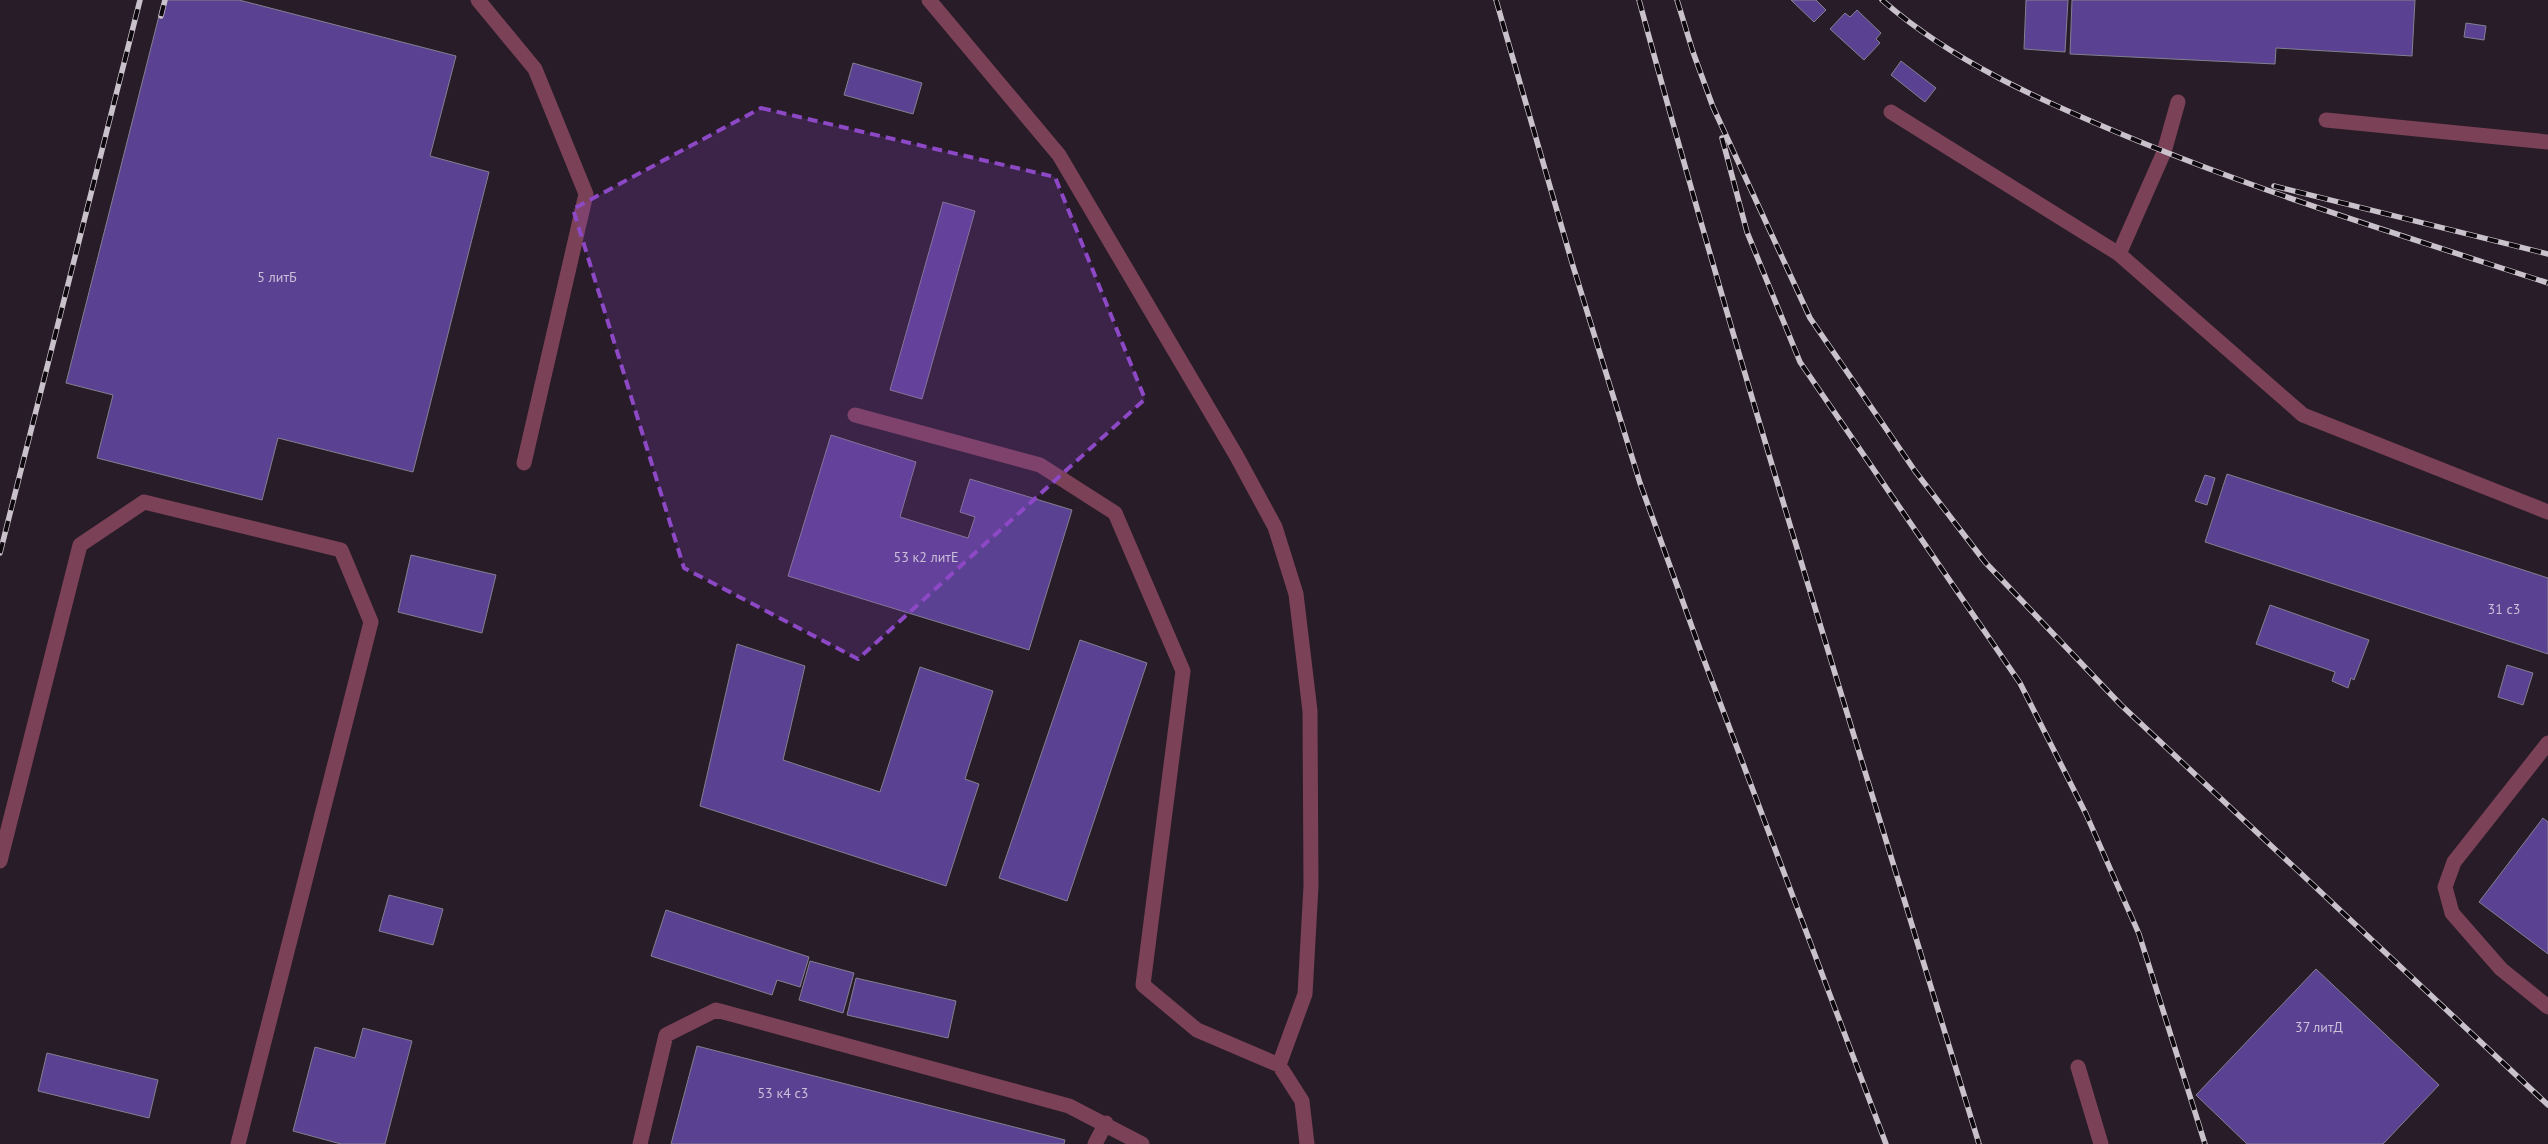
<svg xmlns="http://www.w3.org/2000/svg" width="2548" height="1144" viewBox="0 0 2548 1144" font-family="'PT Sans',sans-serif">
<style>
.building{fill:#5b4191;stroke:#838090}
.lines{fill:none;stroke-linecap:round;stroke-linejoin:round}
.lane{stroke:#7b4156;stroke-width:15}
.rail-casing{stroke:#cac2ca;stroke-width:5.5}
.rail{stroke:#0d080d;stroke-width:4;stroke-dasharray:11;stroke-linecap:butt}
.marked{fill:#8d48c6;fill-opacity:0.2;stroke:#8d48c6;stroke-width:4;stroke-dasharray:10 6;stroke-linejoin:round}
.labels{text-anchor:middle;stroke-width:4;stroke-linejoin:round;paint-order:stroke}
.number-label{font-size:14px;fill:#ccbfd9}
</style>
<rect width="100%" height="100%" fill="#271c27"/>
<path class="building" d="M163,0H239L456,56L430,156L489,172L413,472L278,438L262,500L97,458L113,395L66,383Z
M1791,0H1816L1826,10L1814,22Z
M2026,0H2068L2065,52L2024,49Z
M2072,0H2415L2412,56L2276,48L2275,64L2070,54Z
M1857,10L1881,33L1876,39L1880,43L1864,60L1830,29L1845,13L1850,17Z
M2466,23L2486,26L2484,40L2464,37Z
M1901,61L1936,88L1925,102L1891,75Z
M853,63L922,83L913,114L844,95Z
M943,202L975,211L922,399L890,390Z
M831,435L916,462L900,517L968,538L975,517L960,512L970,479L1072,510L1029,650L788,576Z
M2227,474L2548,578V654L2205,542Z
M2205,475L2215,478L2207,505L2195,501Z
M411,555L496,575L482,633L398,612Z
M2270,605L2369,640L2354,680L2351,678L2348,688L2332,681L2335,672L2256,644Z
M1080,640L1147,663L1067,901L999,878Z
M737,644L805,666L783,760L880,792L920,667L993,691L965,779L979,784L946,886L700,806Z
M2507,665L2533,673L2523,705L2498,697Z
M2543,818L2548,822V954L2479,902Z
M389,895L443,909L433,945L379,931Z
M666,910L809,957L800,987L777,980L772,995L651,956Z
M810,961L854,973L843,1013L799,1000Z
M2316,969L2439,1085L2383,1144H2247L2196,1095Z
M856,978L956,1001L948,1038L847,1015Z
M363,1028L412,1041L385,1144H341L293,1131L315,1047L355,1058Z
M697,1046L1065,1140L1064,1144H671Z
M47,1053L158,1080L149,1118L38,1091Z"/>
<g class="lines">
<path class="lane" d="M478,0L535,69L586,194L524,463
M929,0L1059,155L1236,455L1275,527L1296,594L1310,711L1311,886L1305,994L1279,1065L1302,1101L1307,1144
M1891,112L2119,254L2303,415L2548,512
M2326,120L2548,142
M2119,254L2164,152L2178,102
M855,415L1040,465L1115,513L1183,671L1143,985L1197,1030L1279,1065
M2548,743L2454,862L2445,887L2452,913L2501,969L2548,1007
M0,861L80,545L144,502L341,550L371,622L238,1144
M2078,1067L2101,1144
M640,1144L666,1035L716,1010L1069,1106L1142,1144
M1095,1144L1106,1123"/>
<g class="rail-casing">
<path id="rail" d="M1496,0L1573,266L1640,483L1701,652L1886,1144
M1639,0C1743,384 1863,763 1979,1144
M1677,0L1693,52L1713,107L1810,318L1915,471L1985,562L2121,705L2548,1105
M1882,0C1953,62 2040,100 2126,136C2263,193 2406,237 2548,283
M161,16L165,0
M1722,138L1747,232L1800,362L2020,683L2086,814L2139,934L2205,1144
M2274,186L2548,254
M0,553L140,0"/>
</g>
<use href="#rail" class="rail"/>
</g>
<path class="marked" d="M761,108L1055,177L1145,399L858,659L684,568L573,209Z"/>
<g class="labels">
<g class="number-label">
<text x="277" y="282">5 литБ</text>
<text x="926" y="562">53 к2 литЕ</text>
<text x="2504" y="614">31 с3</text>
<text x="2319" y="1032">37 литД</text>
<text x="783" y="1098">53 к4 с3</text>
</g>
</g>
</svg>
